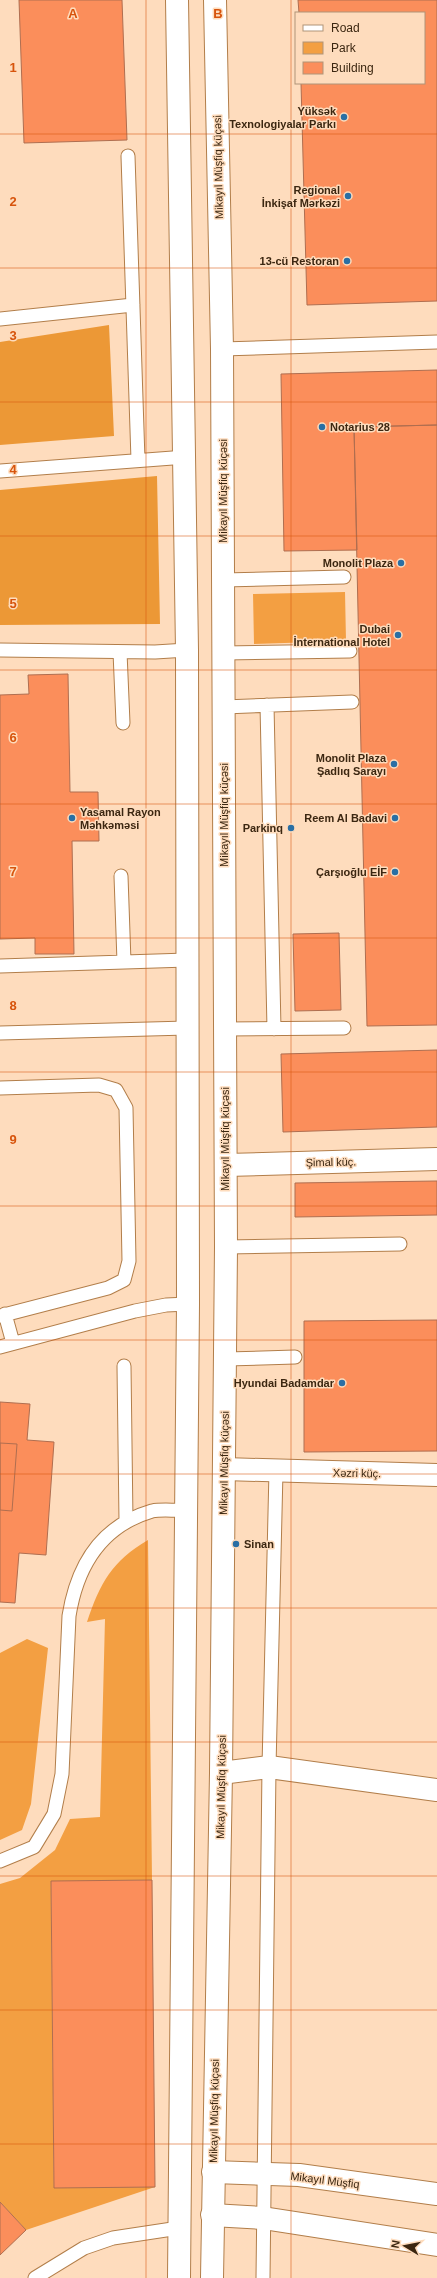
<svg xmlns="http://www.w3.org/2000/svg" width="437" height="2278" viewBox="0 0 437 2278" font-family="Arial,sans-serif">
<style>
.green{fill:#f39f42}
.forest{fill:#ec9836}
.building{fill:#fb8e5b;stroke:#af6e50}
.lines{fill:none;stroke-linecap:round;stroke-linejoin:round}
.service-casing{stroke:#b27e4a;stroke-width:15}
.minor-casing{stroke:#b27e4a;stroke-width:24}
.primary-casing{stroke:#b27e4a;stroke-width:24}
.service{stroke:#fff;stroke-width:13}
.minor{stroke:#fff;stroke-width:22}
.primary{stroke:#fff;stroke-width:22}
.grid{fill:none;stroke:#d7540c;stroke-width:1;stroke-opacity:0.55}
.poi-dot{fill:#2a6fa4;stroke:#fedcbd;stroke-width:1.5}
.labels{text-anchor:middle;stroke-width:3;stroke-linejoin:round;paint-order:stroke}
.poi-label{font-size:11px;font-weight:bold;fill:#3c2711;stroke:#fedcbd;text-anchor:end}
.street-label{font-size:11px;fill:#3c2711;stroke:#fedcbd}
.grid-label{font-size:13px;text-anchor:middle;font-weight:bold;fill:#d7540c;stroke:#fedcbd;stroke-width:3;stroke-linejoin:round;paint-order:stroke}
</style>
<rect width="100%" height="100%" fill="#fedcbd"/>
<path class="green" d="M345,592L346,641L254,644L253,594Z
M148,1540L152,1880L51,1882L54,2187H155L26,2230L0,2202V1884L20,1878L55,1850L70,1819L100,1817L105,1619L87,1622C100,1583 112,1561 148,1540Z
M27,1639L48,1648L31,1804L22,1830L0,1840V1653Z"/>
<path class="forest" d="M109,325L114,436L0,445V342Z
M157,476L160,624L0,625V490Z"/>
<path class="building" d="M19,0H122L127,140L24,143Z
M298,0H437V301L307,305L301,83H424V13H299Z
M437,370V425L354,427L357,550L284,551L281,374Z
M437,425V1025L367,1026L354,427Z
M68,674L70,792H98L99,841H72L74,954H35V938L0,939V695L29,694L28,675Z
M339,933L341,1010L295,1011L293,934Z
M437,1050V1127L283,1132L281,1054Z
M437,1181V1215L295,1217V1183Z
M437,1320V1451L304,1452V1321Z
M0,1402L30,1404L27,1440L54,1442L46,1555L19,1553L15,1603L0,1602Z
M0,1443L17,1444L12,1511L0,1510Z
M152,1880L155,2187L54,2188L51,1881Z
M0,2202L26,2230L0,2255Z"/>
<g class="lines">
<g class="service-casing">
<path id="service" d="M128,156L138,460
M0,319L133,305
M222,349L437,342
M0,471L186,457
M223,580L344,577
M0,650L155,652L187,650
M120,652L123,723
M223,653L350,651
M267,705L274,1029
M224,707L352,702
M121,876L124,962
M0,966L187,960
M225,1029L344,1028
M0,1033L187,1028
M0,1088L99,1085L116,1090L126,1108L129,1261L124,1280L108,1288L0,1316
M226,1247L400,1244
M5,1314L13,1343
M0,1347L135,1311L166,1305L188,1304
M226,1359L295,1357
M124,1366L126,1521
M0,1861L34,1847L54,1814L62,1774L69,1616C77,1566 101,1526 152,1511C162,1509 176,1511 186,1510
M35,2278L84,2248L113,2238L179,2228
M263,2278L269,1767L276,1471"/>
</g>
<g class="minor-casing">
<path id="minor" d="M226,1165L437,1159
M224,1469L437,1475
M221,1773L269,1767L437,1790
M213,2172L299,2175L437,2194
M212,2215L263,2218L437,2245"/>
</g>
<g class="primary-casing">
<path id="primary" d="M177,0L187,650L188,1304L179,2278
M212,2278L221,1773L226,1247L222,349L215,0"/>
</g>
<use href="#service" class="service"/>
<use href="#minor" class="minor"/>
<use href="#primary" class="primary"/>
</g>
<path class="grid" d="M146,0V2278M291,0V2278M0,134H437M0,268H437M0,402H437M0,536H437M0,670H437M0,804H437M0,938H437M0,1072H437M0,1206H437M0,1340H437M0,1474H437M0,1608H437M0,1742H437M0,1876H437M0,2010H437M0,2144H437"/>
<g class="poi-dot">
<circle cx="344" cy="117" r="4"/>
<circle cx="348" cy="196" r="4"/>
<circle cx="347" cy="261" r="4"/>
<circle cx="322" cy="427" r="4"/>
<circle cx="401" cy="563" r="4"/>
<circle cx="398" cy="635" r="4"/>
<circle cx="394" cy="764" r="4"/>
<circle cx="72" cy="818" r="4"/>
<circle cx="395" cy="818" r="4"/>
<circle cx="291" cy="828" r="4"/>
<circle cx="395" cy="872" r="4"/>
<circle cx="342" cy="1383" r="4"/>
<circle cx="236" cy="1544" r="4"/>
</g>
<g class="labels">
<g class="poi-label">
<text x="336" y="115">Yüksək<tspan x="336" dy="13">Texnologiyalar Parkı</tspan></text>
<text x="340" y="194">Regional<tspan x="340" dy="13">İnkişaf Mərkəzi</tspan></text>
<text x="339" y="265">13-cü Restoran</text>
<text x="330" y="431" text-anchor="start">Notarius 28</text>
<text x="393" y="567">Monolit Plaza</text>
<text x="390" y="633">Dubai<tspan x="390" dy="13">İnternational Hotel</tspan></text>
<text x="386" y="762">Monolit Plaza<tspan x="386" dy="13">Şadlıq Sarayı</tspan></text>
<text x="80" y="816" text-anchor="start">Yasamal Rayon<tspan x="80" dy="13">Məhkəməsi</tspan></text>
<text x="387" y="822">Reem Al Badavi</text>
<text x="283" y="832">Parkinq</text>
<text x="387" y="876">Çarşıoğlu EİF</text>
<text x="334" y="1387">Hyundai Badamdar</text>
<text x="244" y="1548" text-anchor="start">Sinan</text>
</g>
<g class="street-label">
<text transform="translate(218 167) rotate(-91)" y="4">Mikayıl Müşfiq küçəsi</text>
<text transform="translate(223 491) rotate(-90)" y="4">Mikayıl Müşfiq küçəsi</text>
<text transform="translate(224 815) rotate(-90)" y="4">Mikayıl Müşfiq küçəsi</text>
<text transform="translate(225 1139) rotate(-90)" y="4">Mikayıl Müşfiq küçəsi</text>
<text transform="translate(331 1162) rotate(-1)" y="4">Şimal küç.</text>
<text transform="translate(224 1463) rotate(-89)" y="4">Mikayıl Müşfiq küçəsi</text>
<text transform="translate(357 1473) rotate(1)" y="4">Xəzri küç.</text>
<text transform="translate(221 1787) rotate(-89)" y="4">Mikayıl Müşfiq küçəsi</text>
<text transform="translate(214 2111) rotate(-89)" y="4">Mikayıl Müşfiq küçəsi</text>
<text transform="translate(325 2180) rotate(7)" y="4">Mikayıl Müşfiq</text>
</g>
</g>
<g class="grid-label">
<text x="73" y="18">A</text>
<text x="218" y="18">B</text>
<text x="13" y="72">1</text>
<text x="13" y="206">2</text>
<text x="13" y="340">3</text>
<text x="13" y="474">4</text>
<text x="13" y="608">5</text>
<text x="13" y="742">6</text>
<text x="13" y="876">7</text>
<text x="13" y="1010">8</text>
<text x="13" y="1144">9</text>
</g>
<rect x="295" y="12" width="130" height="72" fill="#fedcbd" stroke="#b09478"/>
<rect x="303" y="25" width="20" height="6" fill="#ffffff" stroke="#b09478"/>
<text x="331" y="32" font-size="12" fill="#3c2711">Road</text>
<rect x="303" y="42" width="20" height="12" fill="#f39f42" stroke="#b09478"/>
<text x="331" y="52" font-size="12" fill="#3c2711">Park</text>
<rect x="303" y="62" width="20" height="12" fill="#fb8e5b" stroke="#b09478"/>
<text x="331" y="72" font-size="12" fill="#3c2711">Building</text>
<g transform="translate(405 2246) rotate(280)" stroke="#fedcbd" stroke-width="3" paint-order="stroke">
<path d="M0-3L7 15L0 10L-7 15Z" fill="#3c2711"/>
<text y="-6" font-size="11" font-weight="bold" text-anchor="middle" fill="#3c2711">N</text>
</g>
</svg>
